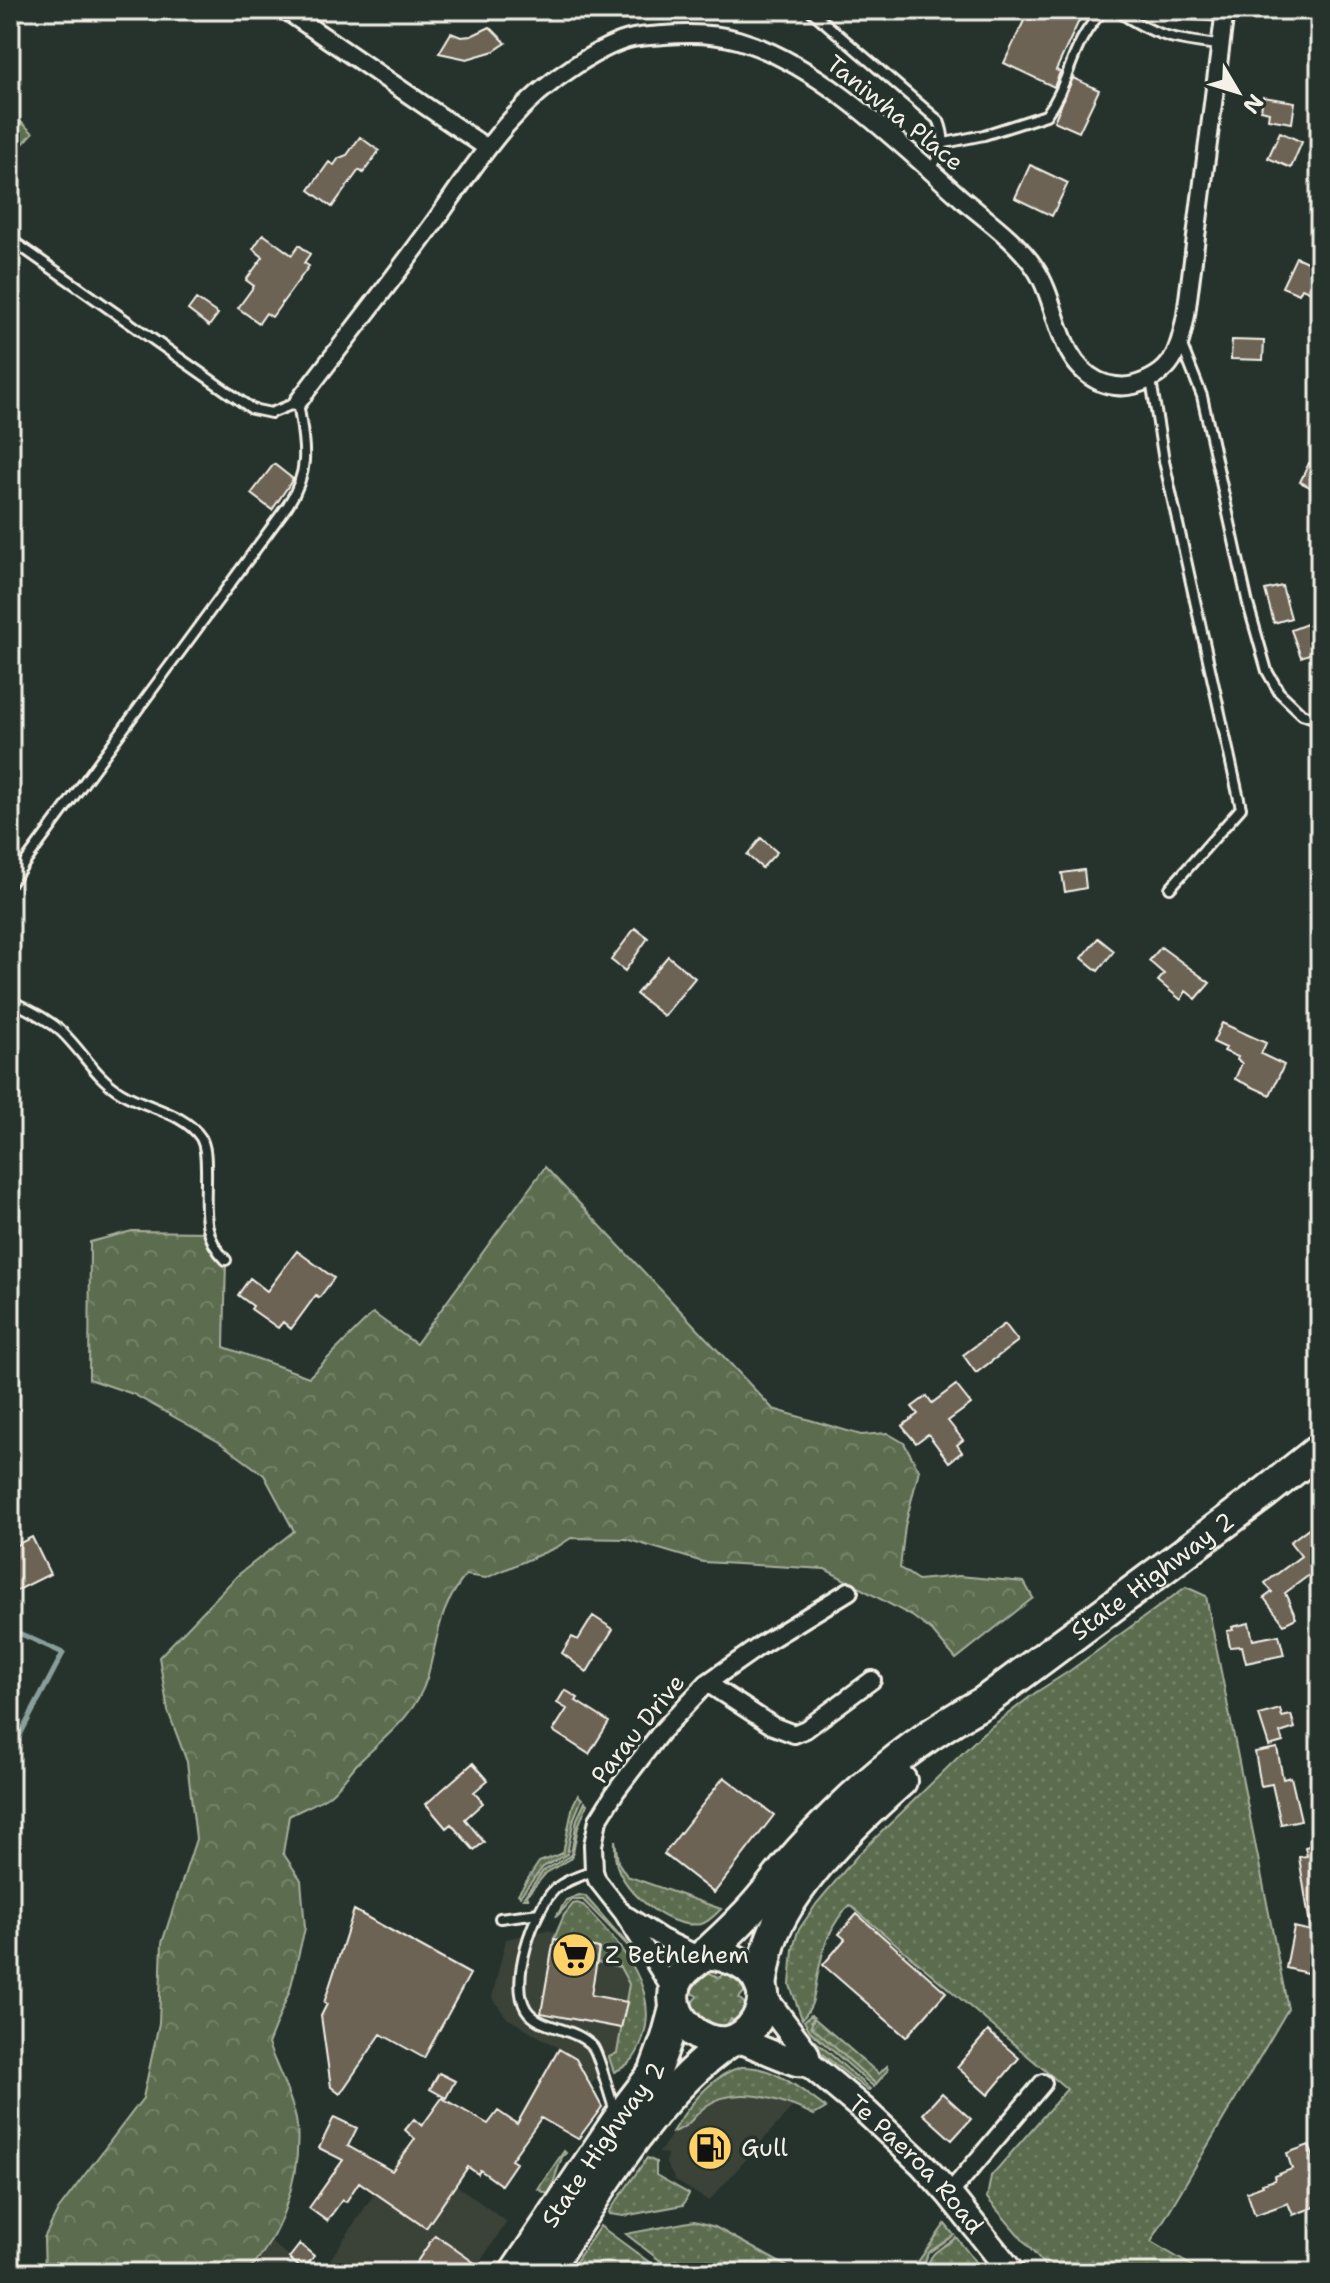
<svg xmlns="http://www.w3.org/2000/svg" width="1330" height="2283" viewBox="0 0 1330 2283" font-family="'Shantell Sans',sans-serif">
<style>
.built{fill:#3b4239}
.grass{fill:url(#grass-dots);stroke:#a8af9c;stroke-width:2}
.forest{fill:url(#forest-crowns);stroke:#a8af9c;stroke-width:2}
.garden{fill:url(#garden-furrows);stroke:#a8af9c;stroke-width:2}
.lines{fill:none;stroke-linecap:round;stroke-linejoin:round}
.stream{stroke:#8a9e9b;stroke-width:5}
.building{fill:#6c6455;stroke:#f4f1e8;stroke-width:2}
.lane-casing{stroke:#f4f1e8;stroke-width:14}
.street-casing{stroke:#f4f1e8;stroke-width:22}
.secondary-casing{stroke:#f4f1e8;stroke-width:30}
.highway-casing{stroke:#f4f1e8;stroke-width:36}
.lane{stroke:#26332d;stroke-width:8}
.street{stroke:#26332d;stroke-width:16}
.secondary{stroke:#26332d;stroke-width:24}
.highway{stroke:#26332d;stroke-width:30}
.labels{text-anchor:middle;stroke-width:7;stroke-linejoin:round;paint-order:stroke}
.street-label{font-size:24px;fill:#f4f1e8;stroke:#26332d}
.poi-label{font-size:24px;fill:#f4f1e8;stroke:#26332d;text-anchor:start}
</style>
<defs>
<pattern id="grass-dots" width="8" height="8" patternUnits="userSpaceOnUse" patternTransform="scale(2)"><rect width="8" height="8" fill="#5c6d4f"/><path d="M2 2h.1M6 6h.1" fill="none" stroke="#748268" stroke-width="1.8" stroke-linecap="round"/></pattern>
<pattern id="forest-crowns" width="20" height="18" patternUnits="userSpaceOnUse" patternTransform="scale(2)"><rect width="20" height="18" fill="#5c6d4f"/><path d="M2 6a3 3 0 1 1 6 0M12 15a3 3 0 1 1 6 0" fill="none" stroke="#748268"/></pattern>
<pattern id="garden-furrows" width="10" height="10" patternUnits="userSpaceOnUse" patternTransform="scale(2)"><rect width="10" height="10" fill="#5c6d4f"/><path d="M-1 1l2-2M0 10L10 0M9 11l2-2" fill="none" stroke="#748268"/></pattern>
</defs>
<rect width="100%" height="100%" fill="#26332d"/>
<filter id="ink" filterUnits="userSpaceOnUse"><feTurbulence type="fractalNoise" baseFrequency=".0125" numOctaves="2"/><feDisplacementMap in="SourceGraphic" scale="16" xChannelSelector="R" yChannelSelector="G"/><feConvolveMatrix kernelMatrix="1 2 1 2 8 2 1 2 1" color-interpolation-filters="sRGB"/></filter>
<g filter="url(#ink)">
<path class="built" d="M562,1918L620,1951L637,1983L624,2053L613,2069L591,2083L576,2058L507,2018L492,1998L506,1939L547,1930L555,1932Z
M745,2094L794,2105L709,2201L676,2181L666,2164L667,2154L659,2153L674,2131L684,2129L702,2109L725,2096Z
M405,2148L507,2222L472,2273H321Z
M270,2242L313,2273H245L260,2260Z"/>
<path class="grass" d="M10,112L33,133L10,158Z
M1186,1587L1206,1596L1288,2009L1151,2242L1204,2273H1051L987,2198L991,2176L1067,2089L850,1905C831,1922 823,1948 818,1973C814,1991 816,2004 802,2019L790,1985L793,1949L798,1931L817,1903L857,1856L983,1733L1035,1693L1068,1672Z
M578,1795L582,1799L574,1818L567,1854L543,1867L520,1896L518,1894L539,1862L563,1853L573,1805Z
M585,1802L587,1804L578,1827L572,1858L546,1873L527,1895L528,1898H523L543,1871L571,1855L577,1819Z
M615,1840L618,1862L627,1876L721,1909C715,1915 709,1922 701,1924C670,1929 631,1897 619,1871C614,1861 615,1851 615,1840Z
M579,1895L585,1896L637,1955L583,1900H572L556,1917L566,1900Z
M577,1903L583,1905C617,1942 662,1986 642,2041C636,2058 630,2065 614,2072L609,2057L617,2053L629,1984L620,1967L597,1962L599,1948L554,1939L564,1915L573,1904Z
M708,1972L720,1978L725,1972L737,1978L745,1991L739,1998L746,2005L735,2022L731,2019L725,2027C706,2028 700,2021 690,2006L697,1996L690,1992L696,1980Z
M811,2015L814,2018L811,2021L876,2084L874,2087L810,2031L804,2021Z
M803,2030L870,2089L868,2091L816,2049Z
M741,2067C774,2065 801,2090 826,2108L814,2115C783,2100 737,2084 706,2106C693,2116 688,2129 672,2132C687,2108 711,2075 741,2067Z
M564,2151L566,2153L562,2157L549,2195L538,2189Z
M647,2158L656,2162V2175L689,2194L683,2205L624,2216L610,2214L609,2212Z
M694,2221L715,2227L799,2273H676L626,2234Z
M945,2224L954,2235L928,2253L923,2269L926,2273H910Z
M600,2226L664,2273H649L634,2264L628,2273H568Z
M956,2237L984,2273H941L934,2265L930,2270L928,2268C928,2251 946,2247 956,2237Z"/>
<path class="forest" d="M545,1167L773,1409L861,1435L887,1433L904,1443L919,1470L905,1526L900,1568L918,1580L959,1576L1024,1582L1033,1598L956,1659L932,1631L912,1616L825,1569L703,1562L626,1539L571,1538L557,1547L486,1578L466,1575C437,1611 439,1636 427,1678C415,1717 384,1737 357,1764C348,1774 339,1788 328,1796C316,1804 302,1809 289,1816L283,1853L301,1880L305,1928L290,1990L268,2044C276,2066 295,2104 297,2126C301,2174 281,2241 245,2273H45L44,2238L58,2210L143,2098L159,2023L162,1943L196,1839L187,1762L168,1711L159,1657L238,1575L294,1531L264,1475L219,1442L133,1394L89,1379L90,1242L132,1231L208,1232L226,1260L224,1347L309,1377L373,1313L416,1344Z"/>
<path class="garden" d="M814,2018L879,2074L887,2066L888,2070L876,2084L811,2026Z"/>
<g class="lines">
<path class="stream" d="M10,1629L63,1653L10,1754"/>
</g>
<path class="building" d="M1029,10H1084L1056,70L1060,72L1054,87L1004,63Z
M490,27L506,43L494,51L467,59L439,53L451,33L461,37L471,36Z
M1073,78L1099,90L1079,132L1054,121Z
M1263,97L1295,102L1292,123L1268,119L1269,112L1261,110Z
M1280,132L1302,142L1291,168L1268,158Z
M360,137L379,151L363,173L359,170L332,207L309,190L329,162L334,165L339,158L347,155Z
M1030,165L1068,183L1052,216L1015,198Z
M263,234L292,255L299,245L310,254L304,263L309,266L272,317L266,313L259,323L238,308L254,286L246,280L263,257L253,249Z
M1296,257L1320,268V286L1316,294L1302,288L1299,294L1282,287Z
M196,299L218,314L209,326L188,310Z
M1232,340L1264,341L1263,360L1231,359Z
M1309,463L1320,468V492L1300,482Z
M274,464L293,479L272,510L251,494Z
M1282,586L1291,618L1274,623L1265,590Z
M1320,619V650L1301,657L1291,630Z
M761,838L777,852L762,868L747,855Z
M1084,870L1086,888L1065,892L1062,873Z
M635,928L648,938L625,971L611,960Z
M1098,938L1114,951L1098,971L1082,958Z
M1161,947L1210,983L1196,999L1186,991L1181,1000L1158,981L1164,974L1149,961Z
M668,956L695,978L664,1016L636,994Z
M1222,1023L1266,1043L1261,1054L1284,1065L1270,1095L1235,1079L1242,1063L1237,1060L1238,1057L1224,1051L1226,1048L1213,1042Z
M297,1251L334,1278L319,1298L316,1295L291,1329L283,1322L278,1328L251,1309L253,1306L238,1295L250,1278L267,1291Z
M1005,1324L1018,1341L976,1373L963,1355Z
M956,1385L971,1404L948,1421L963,1440L957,1445L962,1452L949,1462L928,1434L916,1443L902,1426L918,1414L912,1407L927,1396L932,1403Z
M1310,1527L1320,1540V1567L1285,1593L1296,1618L1284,1624L1264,1598L1272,1592L1265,1583L1301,1556L1290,1542Z
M32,1537L50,1574L10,1594V1548Z
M593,1616L613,1629L587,1672L562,1653L572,1637L578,1640Z
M1249,1623L1253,1640L1279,1635L1284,1655L1246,1663L1242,1646L1230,1647L1227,1631L1233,1630L1232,1627Z
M565,1690L578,1698L576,1701L609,1722L589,1754L553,1731L567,1709L557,1703Z
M1280,1709L1282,1717L1291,1715L1295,1728L1280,1733L1283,1742L1269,1746L1259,1715Z
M1277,1748L1283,1779L1291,1777L1301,1820L1281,1824L1272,1784L1261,1786L1255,1752Z
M473,1763L488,1780L474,1792L483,1803L465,1819L484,1842L474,1850L451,1824L446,1828L426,1804Z
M724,1777L774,1815L714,1893L664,1854Z
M1320,1843V1938L1311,1974L1286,1968L1294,1927L1311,1931L1299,1857L1307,1856L1305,1847Z
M354,1910L470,1974L424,2058L381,2034L340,2094L331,2087L321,2016L327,2004L324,2003Z
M857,1914L946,1992L906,2037L823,1965L845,1939L839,1934Z
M554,1939L599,1948L591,1995L627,2002L621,2028L541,2013Z
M988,2031L1019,2058L988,2095L957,2067Z
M559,2049L576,2059L602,2107L578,2139L541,2118L511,2160L516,2163L501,2185L480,2170L478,2174L468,2167L426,2228L359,2182L346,2202L342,2200L327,2221L309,2208L343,2160L319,2148L334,2117L357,2128L348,2146L392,2171L415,2139L405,2130L414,2119L422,2126L442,2098L488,2124L498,2111L517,2124Z
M439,2073L455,2081L446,2098L430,2089Z
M942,2093L971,2119L952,2140L923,2114Z
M1309,2145L1320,2175V2205L1293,2215L1288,2203L1255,2215L1247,2192L1263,2186L1262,2184L1275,2180L1274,2176L1292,2169L1287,2153Z
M435,2235L489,2273H424L414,2266Z
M300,2244L314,2256L303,2270L289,2258Z"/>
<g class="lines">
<g class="lane-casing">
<path id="lane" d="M810,10L939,121C947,142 944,152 930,169
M1116,10C1154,36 1174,40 1219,45
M1177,13L1224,16
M945,143L984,135L1046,115C1072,81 1069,44 1104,10
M10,239L252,409L271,413L298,402C304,443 312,468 288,505L10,883
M1181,343L1202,396L1248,604L1267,671L1279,692L1302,714L1320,720
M1151,380L1164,461L1241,808L1170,888
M10,1000C28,1010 47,1018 62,1032C83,1052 96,1078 122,1093C146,1108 184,1112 201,1138C206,1147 206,1159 206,1168C207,1203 199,1234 226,1260
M594,1871C580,1876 566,1880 555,1889C533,1910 509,1982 526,2009C539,2030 574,2026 593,2047C599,2055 610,2098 615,2111
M500,1918L539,1913"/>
</g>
<g class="street-casing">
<path id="street" d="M285,10L487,148
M298,402C342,344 388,286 431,227C477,163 507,109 576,65C593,54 613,42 633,38C643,36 654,36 664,35C689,33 714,33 738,40C820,64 899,143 962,199C987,220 1017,241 1035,268C1059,303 1056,360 1098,381C1108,386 1123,388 1134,385C1173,374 1179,352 1186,315L1225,10
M707,1683L773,1726L794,1734L806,1729L872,1680
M628,1916L662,1938L700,1956
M673,1993L623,1913L597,1880L594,1871L593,1845L598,1820L616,1791L661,1732L707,1683L761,1645L849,1591
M949,2194L1043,2083"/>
</g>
<g class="secondary-casing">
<g id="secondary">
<path id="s1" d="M763,1996L806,2053L809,2064L864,2110L922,2164L949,2194L1012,2273"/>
<path d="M737,2039L796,2063L809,2064"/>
</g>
</g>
<g class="highway-casing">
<g id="highway">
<path id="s2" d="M706,1953C727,1955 753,1964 761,1986C770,2007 750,2039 727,2042C714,2044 698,2037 689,2028C676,2016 671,2001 676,1984C682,1968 698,1961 710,1950C722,1939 734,1928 745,1916C765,1896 781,1872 800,1851C853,1792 914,1740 984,1702L1266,1492L1320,1449"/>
<path d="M761,1986C764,1968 767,1948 774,1932C797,1878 858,1819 901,1781"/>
<path id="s3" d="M515,2273L618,2120L654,2073L667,2038L675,2008"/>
<path d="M544,2273C596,2197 652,2094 729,2042"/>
</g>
</g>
<use href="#lane" class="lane"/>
<use href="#street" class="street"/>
<use href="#secondary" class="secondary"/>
<use href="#highway" class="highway"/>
</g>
</g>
<defs>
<g id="supermarket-disc" transform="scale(2.3)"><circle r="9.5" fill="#ffd166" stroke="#26332d"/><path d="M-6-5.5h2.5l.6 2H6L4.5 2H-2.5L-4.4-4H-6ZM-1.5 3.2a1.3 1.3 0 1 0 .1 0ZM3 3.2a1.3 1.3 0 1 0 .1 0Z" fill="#111"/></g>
<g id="fuel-disc" transform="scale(2.3)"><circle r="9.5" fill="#ffd166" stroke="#26332d"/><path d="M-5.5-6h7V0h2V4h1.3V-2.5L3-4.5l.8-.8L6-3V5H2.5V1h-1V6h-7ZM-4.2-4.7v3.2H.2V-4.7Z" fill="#111"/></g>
</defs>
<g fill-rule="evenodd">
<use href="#supermarket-disc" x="574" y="1955"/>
<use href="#fuel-disc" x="710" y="2148"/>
</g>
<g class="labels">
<g class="street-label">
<text transform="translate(895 113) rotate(39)" y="8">Taniwha Place</text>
<text dy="8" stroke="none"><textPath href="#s2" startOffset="862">State Highway 2</textPath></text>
<text transform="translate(638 1729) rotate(-51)" y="8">Parau Drive</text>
<text dy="8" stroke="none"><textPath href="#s3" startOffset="156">State Highway 2</textPath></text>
<text dy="8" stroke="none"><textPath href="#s1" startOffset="230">Te Paeroa Road</textPath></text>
</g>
<g class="poi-label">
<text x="605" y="1963">Z Bethlehem</text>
<text x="741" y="2156">Gull</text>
</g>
</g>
<rect width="1330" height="2283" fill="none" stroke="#26332d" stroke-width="40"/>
<rect x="20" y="20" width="1290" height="2243" fill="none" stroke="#f4f1e8" stroke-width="3" filter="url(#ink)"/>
<g transform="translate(1238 92) rotate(128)" stroke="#26332d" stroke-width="6" paint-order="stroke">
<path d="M0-6L14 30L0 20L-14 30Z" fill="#f4f1e8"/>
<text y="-12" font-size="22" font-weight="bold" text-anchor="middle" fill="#f4f1e8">N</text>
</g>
</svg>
